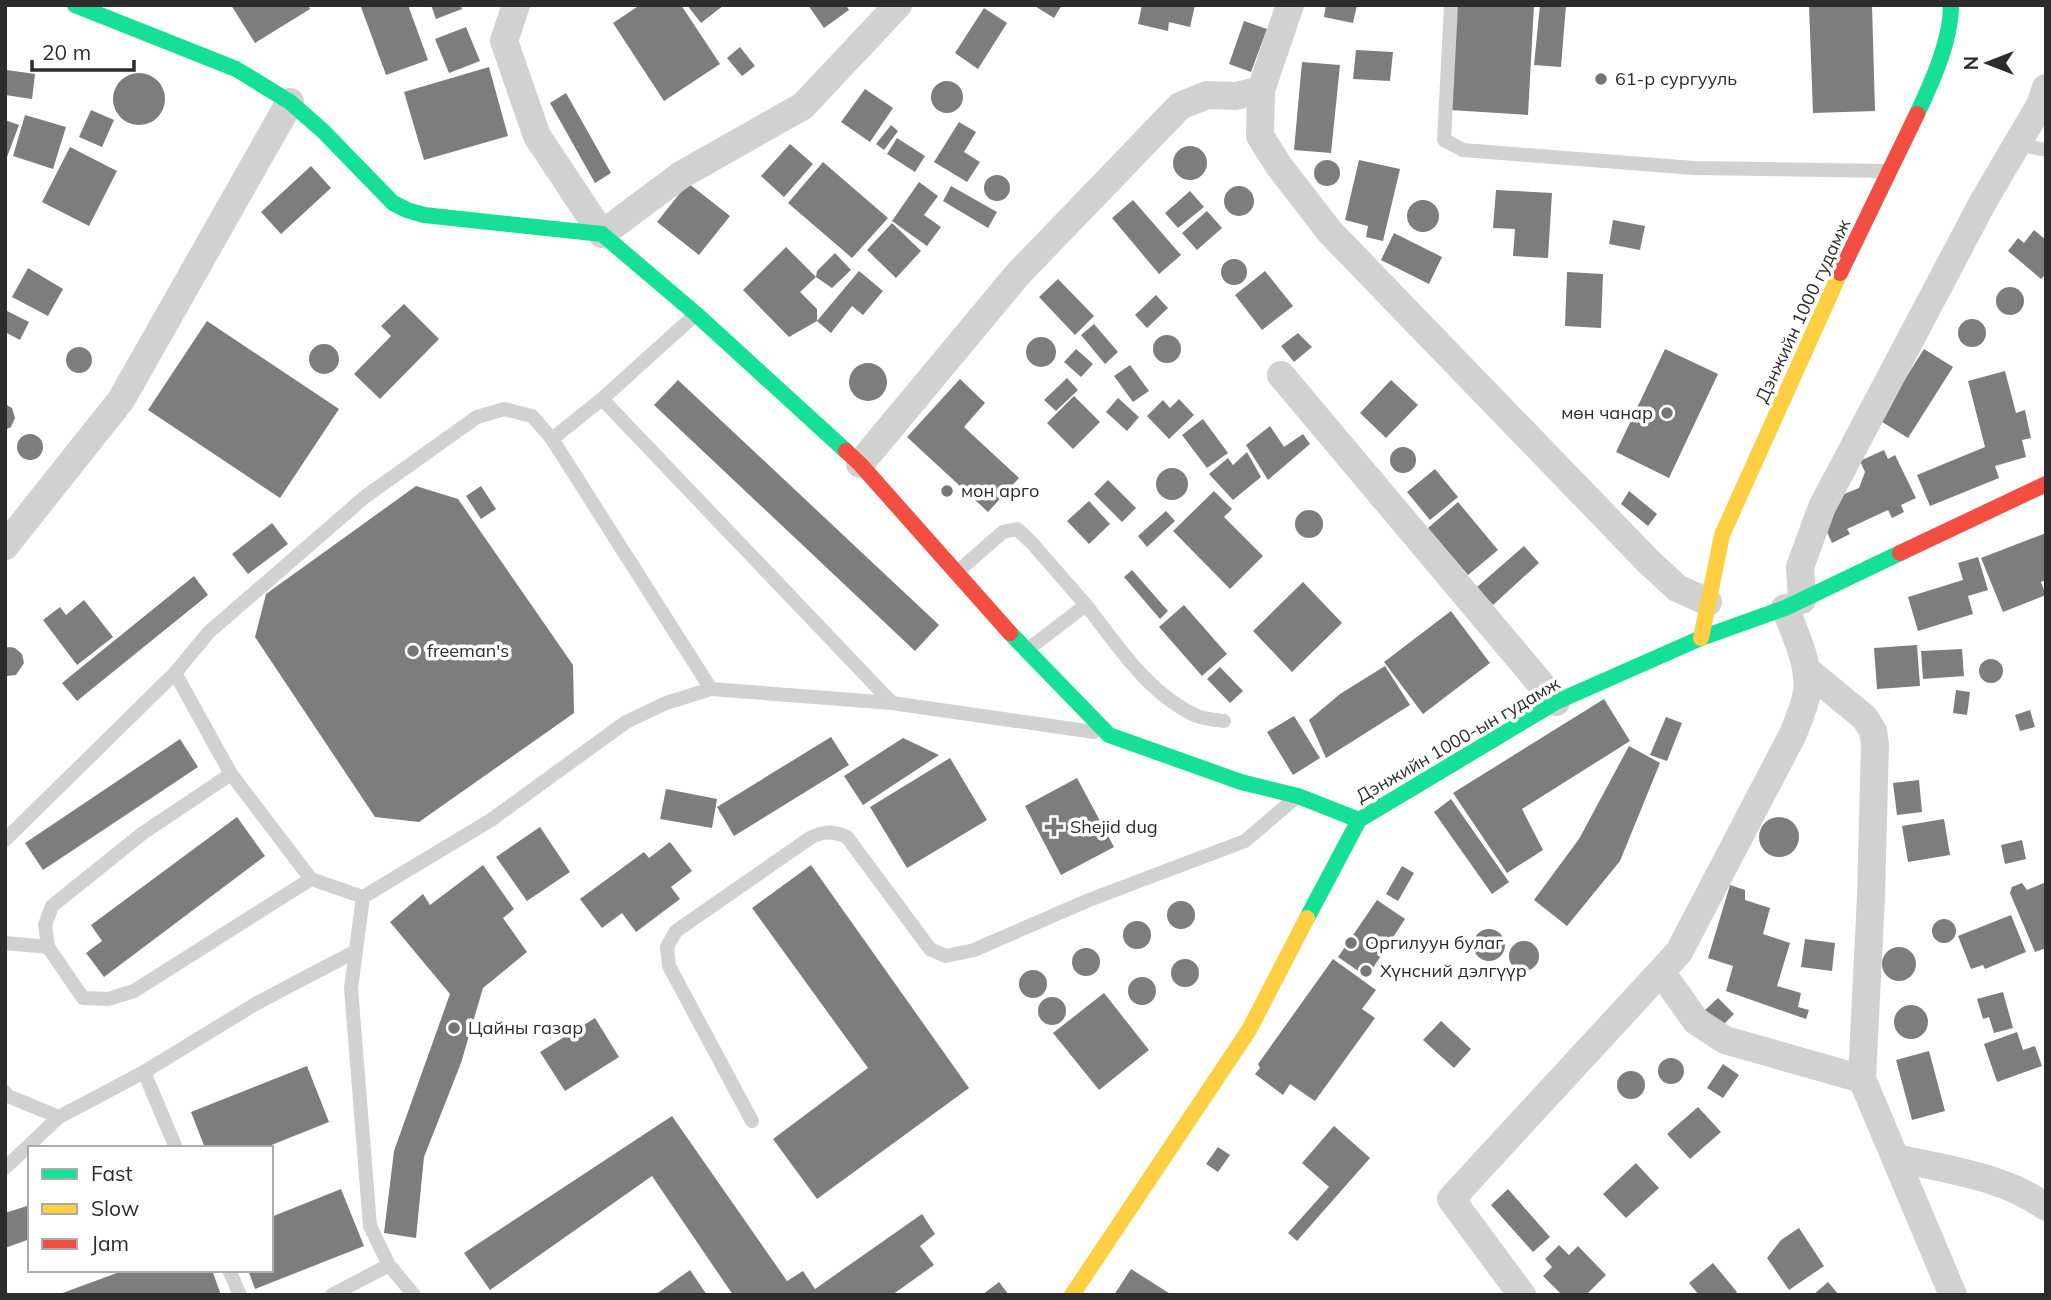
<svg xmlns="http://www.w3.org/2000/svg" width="2051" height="1300" viewBox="0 0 2051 1300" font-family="Mulish,sans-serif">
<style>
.building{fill:#7d7d7d}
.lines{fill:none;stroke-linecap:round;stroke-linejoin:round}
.lane{stroke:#d1d1d1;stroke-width:14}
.street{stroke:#d1d1d1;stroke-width:28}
.fast{stroke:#16e098;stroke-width:16}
.slow{stroke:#ffcf43;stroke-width:16}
.jam{stroke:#f24e42;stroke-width:16}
.poi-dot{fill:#767676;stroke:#fff;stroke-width:2.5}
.labels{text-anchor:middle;stroke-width:7;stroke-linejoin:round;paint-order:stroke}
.poi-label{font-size:18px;fill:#2c2c2c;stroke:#fff;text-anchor:start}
.street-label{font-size:18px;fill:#2c2c2c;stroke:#fff}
</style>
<rect width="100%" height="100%" fill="#fff"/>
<path class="building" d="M231,5H308L310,9L255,43Z
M365,5H408L428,60L386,75L361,7Z
M431,5H461L462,9L436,19Z
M640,5H681L720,64L664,101L613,23Z
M687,5H724L701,23Z
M808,5H846L849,10L824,28Z
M1033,5H1062L1054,18Z
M1142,5H1195L1190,27L1169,22L1168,31L1138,24Z
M1326,5H1357L1353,23L1324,17Z
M1455,5H1534L1528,115L1450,110Z
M1540,5H1566L1561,67L1534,65Z
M1809,5H1872L1875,111L1813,113Z
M984,8L1007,23L978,69L955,53Z
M1244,21L1267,29L1251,72L1229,64Z
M466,27L480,61L449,73L435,39Z
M740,47L755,66L742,76L727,58Z
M1356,50L1393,52L1390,81L1353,79Z
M1302,62L1340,65L1331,153L1294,150Z
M489,67L508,136L424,160L404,92Z
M7,70L35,74L32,99L5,95V75Z
M113 99a26 26 0 1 1 52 0a26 26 0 1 1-52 0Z
M931 97a16 16 0 1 1 32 0a16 16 0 1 1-32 0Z
M865,89L893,108L870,142L841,122Z
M566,93L611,173L595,183L550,103Z
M91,110L114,120L102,147L79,137Z
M25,115L66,127L53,169L13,156Z
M5,120L19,125L7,157L5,156Z
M959,122L976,132L964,152L980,162L967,182L934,162Z
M891,125L898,131L884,150L876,144Z
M897,138L925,156L915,172L887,154Z
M790,144L813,164L784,197L761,176Z
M1173 163a17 17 0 1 1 34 0a17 17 0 1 1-34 0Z
M70,147L117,171L89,226L42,202Z
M1314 173a13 13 0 1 1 26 0a13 13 0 1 1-26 0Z
M1359,160L1400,169L1383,241L1366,237L1368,226L1345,220Z
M823,162L888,218L852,258L788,203Z
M311,166L331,188L281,234L261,212Z
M984 188a13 13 0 1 1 26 0a13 13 0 1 1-26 0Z
M919,182L938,196L924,215L941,227L927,246L892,221Z
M688,183L730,216L699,255L657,222Z
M951,186L997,212L988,228L943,201Z
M1224 201a15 15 0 1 1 30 0a15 15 0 1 1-30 0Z
M1496,190L1552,193L1548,258L1513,256L1515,229L1493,228Z
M1190,191L1204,207L1178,228L1165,213Z
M1133,200L1181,255L1159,274L1112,218Z
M1407 216a16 16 0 1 1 32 0a16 16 0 1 1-32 0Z
M1207,211L1222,228L1197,250L1182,233Z
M1613,220L1645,226L1640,250L1609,244Z
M892,223L921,251L896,278L867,250Z
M2034,230L2046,240V274L2041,279L2008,251L2018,238L2024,243Z
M1394,233L1442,257L1429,284L1381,260Z
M786,247L816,277L800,292L817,309V321L789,337L743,290Z
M835,253L851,270L832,288L816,277L817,271Z
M1221 272a13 13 0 1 1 26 0a13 13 0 1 1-26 0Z
M28,268L63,289L48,316L12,297Z
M859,271L883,291L863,315L852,306L831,333L817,321Z
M1265,271L1293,306L1262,330L1235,295Z
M1567,272L1603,274L1601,328L1565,326Z
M1058,279L1094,316L1075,335L1039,297Z
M1996 301a14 14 0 1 1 28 0a14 14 0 1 1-28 0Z
M1156,295L1168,308L1147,328L1135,315Z
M404,304L439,339L380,399L354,374L391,336L381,326Z
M7,311L29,322L20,340L5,332V315Z
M1958 333a14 14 0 1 1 28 0a14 14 0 1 1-28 0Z
M207,321L339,409L280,498L148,410Z
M1094,324L1118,352L1105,364L1081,335Z
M1298,333L1312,347L1294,362L1281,346Z
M1153 349a14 14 0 1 1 28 0a14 14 0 1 1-28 0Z
M1026 352a15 15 0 1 1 30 0a15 15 0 1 1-30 0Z
M309 359a15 15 0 1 1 30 0a15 15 0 1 1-30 0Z
M66 360a13 13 0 1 1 26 0a13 13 0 1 1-26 0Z
M1076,349L1093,364L1081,377L1064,362Z
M1665,349L1718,374L1669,478L1616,452Z
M1924,349L1953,367L1908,438L1879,420Z
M849 382a19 19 0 1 1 38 0a19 19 0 1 1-38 0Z
M1130,365L1149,391L1133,402L1114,376Z
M2005,371L2016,413L2025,410L2031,438L2022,440L2026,457L1995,466L1999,478L1930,506L1917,475L1985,447L1968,381Z
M1067,378L1078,390L1056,411L1044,400Z
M960,379L985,403L964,427L1019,478L988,512L907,437Z
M678,380L939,625L915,651L654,405Z
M1391,380L1418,405L1386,438L1360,413Z
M1074,396L1100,422L1073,449L1047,423Z
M1118,398L1139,417L1127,431L1106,412Z
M1179,399L1194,415L1169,439L1147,416L1163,400L1170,408Z
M5,404L12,408L15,418L11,427L5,430Z
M1203,419L1228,453L1207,468L1182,435Z
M1270,426L1284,447L1303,434L1310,444L1268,480L1246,445Z
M17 447a13 13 0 1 1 26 0a13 13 0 1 1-26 0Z
M1390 460a13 13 0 1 1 26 0a13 13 0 1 1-26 0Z
M1884,450L1888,459L1895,455L1916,498L1901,505L1904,512L1892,518L1888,510L1847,529L1850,534L1832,543L1822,521L1837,497L1859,488L1865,472L1860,461Z
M1247,452L1261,477L1233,500L1209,474L1228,458L1233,465Z
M1156 484a16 16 0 1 1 32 0a16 16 0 1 1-32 0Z
M1435,469L1458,497L1430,520L1407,492Z
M1108,480L1136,508L1122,522L1094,494Z
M416,486L458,499L573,665L574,713L419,822L375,817L255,637L266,594Z
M481,486L496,509L481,519L466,496Z
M1214,491L1232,509L1224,517L1263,556L1230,589L1173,531Z
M1629,491L1657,514L1648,526L1621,504Z
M1089,501L1110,524L1089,544L1067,521Z
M1458,502L1498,550L1468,575L1428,528Z
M1295 524a14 14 0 1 1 28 0a14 14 0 1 1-28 0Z
M1166,511L1175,521L1147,547L1138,536Z
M272,523L288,544L248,574L232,554Z
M2046,533V580L2041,582L2046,595L2003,612L1981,558Z
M1524,546L1539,563L1493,605L1477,587Z
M1978,557L1988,590L1968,596L1973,614L1918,631L1908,597L1963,580L1958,563Z
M1132,570L1168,611L1160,619L1124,577Z
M194,576L208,595L77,701L62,683Z
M1303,582L1342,623L1292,672L1253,631Z
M84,600L113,637L77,665L43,620L60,607L66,615Z
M1184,605L1227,654L1202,676L1159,627Z
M1451,611L1490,663L1423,714L1384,662Z
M1917,645L1920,686L1877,689L1874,648Z
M10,647L15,648L22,654L24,663L16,675L7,676H5V648Z
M1962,649L1964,676L1923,679L1921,651Z
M1979 671a12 12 0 1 1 24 0a12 12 0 1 1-24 0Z
M1385,666L1410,705L1326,758L1309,720L1340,694Z
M1220,667L1243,691L1230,703L1207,679Z
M1956,690L1970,692L1967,715L1953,713Z
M1604,699L1630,741L1522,809L1543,850L1507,873L1453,793Z
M2030,710L2035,727L2020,731L2015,715Z
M1294,716L1320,758L1293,775L1267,732Z
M1666,717L1682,723L1667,761L1650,755Z
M831,737L849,765L734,836L717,807Z
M903,738L939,755L863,805L844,776Z
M180,739L198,767L43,870L25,843Z
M1629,746L1660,763L1620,861L1567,926L1534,900L1579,839Z
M950,758L987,820L907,868L870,807Z
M1077,778L1114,847L1061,875L1025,806Z
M1919,780L1922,812L1897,815L1893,783Z
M666,789L717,799L712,828L660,819Z
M1451,799L1509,882L1492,894L1434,812Z
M237,817L265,856L104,977L86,953L102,941L91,925Z
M1759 837a20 20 0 1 1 40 0a20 20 0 1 1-40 0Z
M1944,819L1950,855L1908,862L1902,826Z
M540,827L570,872L527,901L496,857Z
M2022,840L2026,859L2005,864L2001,845Z
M670,842L692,871L671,887L680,899L636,932L622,913L602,928L580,899L644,852L649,858Z
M483,865L514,909L503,918L527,952L483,988L461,1063L424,1157L416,1238L384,1233L394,1151L450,994L390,922L423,894L430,905Z
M811,865L969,1088L817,1199L773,1139L868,1068L752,908Z
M1402,866L1414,873L1398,901L1386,894Z
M2046,882V948L2035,952L2010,893L2012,887L2022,883L2027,890Z
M1730,885L1745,890V900L1770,908L1763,934L1790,943L1777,986L1801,993L1798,1007L1809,1010L1806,1019L1726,991L1733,966L1708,958Z
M1377,900L1405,919L1367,977L1338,957Z
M1167 915a14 14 0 1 1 28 0a14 14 0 1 1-28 0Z
M2011,915L2026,952L1985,969L1983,965L1971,969L1958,936Z
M1932 931a12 12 0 1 1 24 0a12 12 0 1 1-24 0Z
M1123 935a14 14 0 1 1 28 0a14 14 0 1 1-28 0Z
M1473 945a16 16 0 1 1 32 0a16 16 0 1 1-32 0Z
M1805,939L1835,943L1832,971L1801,967Z
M1509 956a15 15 0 1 1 30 0a15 15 0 1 1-30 0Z
M1882 964a17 17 0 1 1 34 0a17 17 0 1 1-34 0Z
M1072 962a14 14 0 1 1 28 0a14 14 0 1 1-28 0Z
M1171 973a14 14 0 1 1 28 0a14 14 0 1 1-28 0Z
M1333,959L1376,990L1362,1009L1375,1018L1315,1101L1290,1084L1283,1095L1255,1074L1260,1068L1258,1064Z
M1019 984a14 14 0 1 1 28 0a14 14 0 1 1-28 0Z
M1128 991a14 14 0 1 1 28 0a14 14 0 1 1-28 0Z
M2003,992L2013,1028L1994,1033L1989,1017L1983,1019L1977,999Z
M1104,993L1149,1050L1099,1090L1053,1033Z
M1038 1011a14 14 0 1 1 28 0a14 14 0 1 1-28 0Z
M1718,998L1734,1014L1722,1026L1705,1010Z
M1894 1022a17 17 0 1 1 34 0a17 17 0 1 1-34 0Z
M595,1018L619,1057L565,1091L540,1052Z
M1441,1021L1471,1049L1454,1068L1423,1040Z
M2017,1032L2023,1050L2035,1046L2042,1066L1997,1082L1984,1044Z
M1929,1051L1945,1111L1912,1120L1896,1060Z
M1658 1071a13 13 0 1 1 26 0a13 13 0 1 1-26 0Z
M1723,1064L1739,1075L1723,1098L1707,1088Z
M307,1066L329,1122L264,1148H205L191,1112Z
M1617 1085a14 14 0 1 1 28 0a14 14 0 1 1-28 0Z
M1698,1107L1721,1132L1690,1159L1667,1134Z
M672,1116L787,1281L803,1271L815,1289L922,1214L935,1234L920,1246L934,1265L892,1295H733L652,1176L490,1290L464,1253Z
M1334,1126L1370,1158L1297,1241L1288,1233L1329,1187L1302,1163Z
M1218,1147L1230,1155L1218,1172L1206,1164Z
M1636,1163L1659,1188L1626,1218L1603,1194Z
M341,1189L364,1246L255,1289L248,1270H271V1217Z
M1508,1189L1550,1237L1533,1252L1491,1205Z
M30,1205V1239L5,1248V1213Z
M1799,1228L1824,1266L1789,1290L1767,1258L1781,1240Z
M1559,1245L1569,1255L1578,1246L1606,1275L1586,1295H1562L1543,1276L1552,1267L1545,1259Z
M1713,1263L1737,1292L1734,1295H1699L1689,1283Z
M1131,1269L1172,1295H1114Z
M125,1270H212L221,1295H57Z
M690,1270L707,1295H655Z
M999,1282L1009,1295H982Z
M1828,1282L1839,1295H1813Z"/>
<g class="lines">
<path class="lane" d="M1451,5L1444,140L1463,150L1694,168L1886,171
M2017,144L2046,150
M602,399L892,703
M552,439L711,689
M957,572L1003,532L1017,529L1031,542L1086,605
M1027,650L1086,605C1118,646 1148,694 1197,716C1205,719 1216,720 1224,721
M175,673L231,774L311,879
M231,774L143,833L52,906L45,925L48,947L83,998L108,999L134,991L311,879L363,897L491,820L626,722L666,703L711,689L892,703L1094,732
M5,840L175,673L209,632L366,496L477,417L504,409L532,416L552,439L602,399L695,315
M363,897L351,988L370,1226L389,1265L414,1295
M5,943L48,947
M144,1072L176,1148
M5,1092L8,1096L59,1117L144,1072L257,1003L356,951
M752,1121L669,966L667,947L676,931L810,838C823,831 833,831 847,837L930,949L946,956L974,950L1089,900L1245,841L1293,800
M5,1168L59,1117
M229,1270L240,1295
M332,1295L389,1265"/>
<path class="street" d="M516,5L504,41L537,136L602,234L681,175L803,106L898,5
M1290,5L1261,90L1260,136L1279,166L1330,232L1648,561L1677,588L1708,602
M1281,375L1556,702
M860,464L1018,274L1180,106L1207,95L1236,96L1261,90
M5,546L121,400L290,102
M1802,600L1800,567L1822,507L1983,202L2040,105L2046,88
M1808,671L1865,718L1873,731L1875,744L1871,896L1862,1079L1953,1295
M1661,972L1696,1021L1725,1040L1862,1079
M1897,1158C1947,1170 2004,1176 2046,1207
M1522,1295L1451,1199L1679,952L1793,734C1798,721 1805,706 1807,692C1810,663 1795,634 1785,608"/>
<path class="fast" d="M75,5L236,69L290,102L323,131L393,203L407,210L424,215L602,234L696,314L846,451
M1917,114C1932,82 1951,41 1951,5
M1010,633L1109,735L1241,782L1298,796L1359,820
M1307,918L1359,820L1556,702L1701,638L1785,608L1900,553"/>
<path class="slow" d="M1701,638L1722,535L1840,273
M1072,1295L1249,1030L1307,918"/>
<path class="jam" d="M1840,273L1917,114
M846,451L860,464L1010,633
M1900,553L2046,484"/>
</g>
<g class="poi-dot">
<circle cx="1601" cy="79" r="7"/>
<circle cx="1667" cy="413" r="7"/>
<circle cx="947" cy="491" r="7"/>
<circle cx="413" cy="651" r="7"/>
<path d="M1050.5 816.5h7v7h7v7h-7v7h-7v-7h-7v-7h7z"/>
<circle cx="1351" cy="943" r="7"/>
<circle cx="1366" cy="971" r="7"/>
<circle cx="454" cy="1028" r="7"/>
</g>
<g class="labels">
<g class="poi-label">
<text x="1615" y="85">61-р сургууль</text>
<text x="1653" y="419" text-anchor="end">мөн чанар</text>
<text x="961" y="497">мон арго</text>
<text x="427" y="657">freeman's</text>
<text x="1070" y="833">Shejid dug</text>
<text x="1365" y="949">Оргилуун булаг</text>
<text x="1380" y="977">Хүнсний дэлгүүр</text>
<text x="468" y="1034">Цайны газар</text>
</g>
<g class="street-label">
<text transform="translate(1803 311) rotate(-65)" y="6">Дэнжийн 1000 гудамж</text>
<text transform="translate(1458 740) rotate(-30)" y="6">Дэнжийн 1000-ын гудамж</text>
</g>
</g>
<rect width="2051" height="1300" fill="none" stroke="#2c2c2c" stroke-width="14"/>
<rect x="28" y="1146" width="245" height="126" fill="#ffffff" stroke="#ababab" stroke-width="2"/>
<rect x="42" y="1169" width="35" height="10" fill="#16e098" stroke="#ababab" stroke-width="2"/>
<text x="91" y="1181" font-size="21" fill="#2c2c2c">Fast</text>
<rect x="42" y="1204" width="35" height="10" fill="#ffcf43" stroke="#ababab" stroke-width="2"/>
<text x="91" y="1216" font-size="21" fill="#2c2c2c">Slow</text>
<rect x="42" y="1239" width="35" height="10" fill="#f24e42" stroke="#ababab" stroke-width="2"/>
<text x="91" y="1251" font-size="21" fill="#2c2c2c">Jam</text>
<g transform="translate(1988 63) rotate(270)" stroke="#ffffff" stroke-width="5" paint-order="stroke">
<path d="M0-5L12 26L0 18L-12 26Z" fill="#2c2c2c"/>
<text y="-10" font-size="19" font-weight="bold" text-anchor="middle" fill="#2c2c2c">N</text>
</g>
<path d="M32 60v10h102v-10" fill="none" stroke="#2c2c2c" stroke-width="3.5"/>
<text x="42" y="60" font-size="21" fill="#2c2c2c" stroke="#ffffff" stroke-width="5" paint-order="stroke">20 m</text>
</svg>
